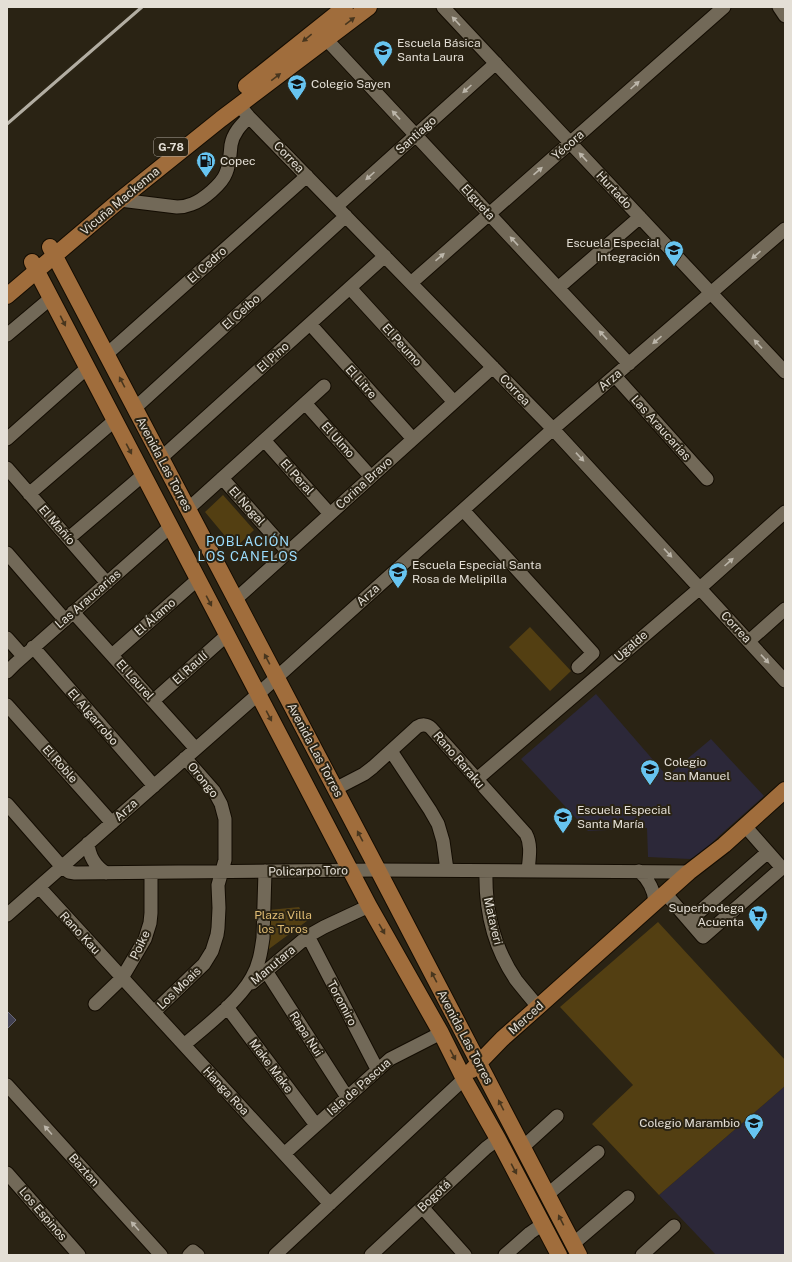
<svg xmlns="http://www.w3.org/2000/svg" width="792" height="1262" viewBox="0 0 792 1262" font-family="'Public Sans',sans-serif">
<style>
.education{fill:#2c2839}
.green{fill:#533f12}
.building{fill:#424151;stroke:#676678}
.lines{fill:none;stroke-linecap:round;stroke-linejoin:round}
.minor-casing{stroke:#130c02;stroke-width:15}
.major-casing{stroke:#130c02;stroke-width:18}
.minor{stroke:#726958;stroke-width:13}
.major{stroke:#a06d3c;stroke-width:16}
.rail{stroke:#b2ada2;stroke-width:3}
.oneway{fill:#48361e}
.oneway2{fill:#bcb6aa}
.labels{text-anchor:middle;stroke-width:4;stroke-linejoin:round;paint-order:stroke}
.shield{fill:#2a2314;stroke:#aca79c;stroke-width:1}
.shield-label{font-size:11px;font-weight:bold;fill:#e4dfd6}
.poi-label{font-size:12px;fill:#e4dfd6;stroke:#2a2314;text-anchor:start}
.street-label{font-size:12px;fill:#e4dfd6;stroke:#2a2314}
.park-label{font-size:12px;fill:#debb73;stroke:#2a2314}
.neighbourhood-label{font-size:13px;letter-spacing:1px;fill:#9cddfe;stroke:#2a2314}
</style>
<rect width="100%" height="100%" fill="#2a2314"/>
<path class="education" d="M596,694L667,776L711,739L764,796L719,836L700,855L690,859L648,857L647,828L588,831L521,759Z
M785,1086V1255H716L659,1195Z"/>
<path class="green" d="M223,495L254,530L235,548L205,512Z
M530,627L571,671L550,691L509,647Z
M299,907L307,921L269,949V910Z
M658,922L785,1060V1086L659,1195L592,1124L633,1085L560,1007Z"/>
<path class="building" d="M7,1011L16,1020L7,1029Z"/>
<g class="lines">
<g class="minor-casing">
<path id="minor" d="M443,7L785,372
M779,7L785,16
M326,39L629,364
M239,105L249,117L553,429L785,681
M120,200L177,207C182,207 187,206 192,204C203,200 222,184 226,173C230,164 230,154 231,145C233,133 241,125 249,117
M337,206L496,63
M411,283L724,7
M350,288L454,402
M558,288L640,217
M310,324L413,439
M7,335L51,298
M107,354L307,176
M615,376L707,479
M305,403L371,477
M135,408L346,216
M7,439L87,368
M264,440L330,514
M161,458L385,256
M7,468L107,583
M222,478L288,552
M29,494L114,421
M188,509L324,386
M463,510L593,653L578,667
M69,538L143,475
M7,553L65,620
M236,599L493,367
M73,612L196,749
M7,638L23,656
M749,641L785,609
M33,647L154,786
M112,655L198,579
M7,672L15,664L170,527
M153,701L227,635
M7,705L112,823
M391,751L430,810L438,824L443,841L447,870
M477,779L700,588L785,512
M335,789L364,774L373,767L417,727C422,724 427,724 431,728L526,834C532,845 529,859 528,871
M7,804L62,867L69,872L75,873L378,870L689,872
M88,843C89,857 95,866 106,873
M486,871C485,910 494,948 516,980C523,989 531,998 538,1007
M639,871C649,880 654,889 655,902
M39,887L330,1204
M665,893L703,937L782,868L745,826
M7,915L256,696L553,429L785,229
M689,921L768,852
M308,936L377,1069
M266,971L347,1097
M252,983L308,936L324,927L369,906
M95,1004L122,978L145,939L150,923L151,913V873
M227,1007L316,1125
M154,1012L204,964L212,951L217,935L218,928L219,908L218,885L225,860V819L221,804L214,791L185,758
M184,1045C205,1027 239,1001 252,977C259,965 261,952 263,938L265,871
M7,1085L161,1255
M523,1147L557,1116
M284,1154L390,1059L441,1033
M7,1173L79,1255
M547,1195L598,1152
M422,1207L465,1255
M573,1244L628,1197
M189,1255L193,1251L198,1255
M275,1255L464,1079
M371,1255L486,1148L498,1139
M505,1255L530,1233L543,1224
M642,1255L674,1226"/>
</g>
<g class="major-casing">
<path id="major" d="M246,86L345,7
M50,247L378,870L579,1255
M32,262L369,906L441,1033L464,1079L498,1139L559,1255
M7,296L120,200L221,119L369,7
M472,1070L502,1039L538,1007L689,872L724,845L785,790"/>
</g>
<use href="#minor" class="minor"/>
<use href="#major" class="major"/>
<path class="rail" d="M7,124L142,7"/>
</g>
<defs><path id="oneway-solid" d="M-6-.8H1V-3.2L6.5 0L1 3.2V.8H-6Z"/></defs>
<g class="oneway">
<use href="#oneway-solid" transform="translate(350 21) rotate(-37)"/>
<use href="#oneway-solid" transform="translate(307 38) rotate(141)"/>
<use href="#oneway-solid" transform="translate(276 77) rotate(-37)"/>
<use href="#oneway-solid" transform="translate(63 321) rotate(63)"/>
<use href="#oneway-solid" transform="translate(122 382) rotate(-118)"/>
<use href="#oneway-solid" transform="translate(129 449) rotate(62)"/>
<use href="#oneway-solid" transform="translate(209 601) rotate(62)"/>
<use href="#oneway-solid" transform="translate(267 659) rotate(-118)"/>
<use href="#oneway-solid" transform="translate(269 716) rotate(62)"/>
<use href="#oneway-solid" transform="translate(360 836) rotate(-118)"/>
<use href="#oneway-solid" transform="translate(382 929) rotate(60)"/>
<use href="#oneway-solid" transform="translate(434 977) rotate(-118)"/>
<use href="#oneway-solid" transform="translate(453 1055) rotate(62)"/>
<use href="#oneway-solid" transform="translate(501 1105) rotate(-117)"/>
<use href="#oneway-solid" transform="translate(514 1169) rotate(62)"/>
<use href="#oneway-solid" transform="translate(561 1220) rotate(-117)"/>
</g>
<g class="oneway2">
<use href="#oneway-solid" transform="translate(456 21) rotate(-133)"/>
<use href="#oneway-solid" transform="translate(635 85) rotate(-42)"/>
<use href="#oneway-solid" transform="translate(467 89) rotate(138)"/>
<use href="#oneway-solid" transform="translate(396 115) rotate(-133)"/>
<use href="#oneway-solid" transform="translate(583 157) rotate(-133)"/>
<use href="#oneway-solid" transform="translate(538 171) rotate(-41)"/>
<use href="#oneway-solid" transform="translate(370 176) rotate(138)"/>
<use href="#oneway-solid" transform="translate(514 241) rotate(-133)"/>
<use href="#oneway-solid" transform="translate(756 255) rotate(139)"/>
<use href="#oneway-solid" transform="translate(440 257) rotate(-41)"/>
<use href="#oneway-solid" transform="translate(603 335) rotate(-133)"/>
<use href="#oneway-solid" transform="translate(657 340) rotate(139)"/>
<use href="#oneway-solid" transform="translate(758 344) rotate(-133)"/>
<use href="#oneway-solid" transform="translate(580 457) rotate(47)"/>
<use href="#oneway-solid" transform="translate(668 553) rotate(47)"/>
<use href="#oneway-solid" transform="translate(729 562) rotate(-42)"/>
<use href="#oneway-solid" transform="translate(765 659) rotate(47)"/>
<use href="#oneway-solid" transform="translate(48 1130) rotate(-132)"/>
<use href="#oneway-solid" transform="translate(135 1226) rotate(-132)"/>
</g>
<defs>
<g id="school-pin" transform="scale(1)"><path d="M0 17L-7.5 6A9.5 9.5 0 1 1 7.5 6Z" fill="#67c4f0" stroke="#2a2314"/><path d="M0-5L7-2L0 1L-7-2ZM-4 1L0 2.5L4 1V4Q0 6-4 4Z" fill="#111"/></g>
<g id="fuel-pin" transform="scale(1)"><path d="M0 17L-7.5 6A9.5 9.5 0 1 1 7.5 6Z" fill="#67c4f0" stroke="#2a2314"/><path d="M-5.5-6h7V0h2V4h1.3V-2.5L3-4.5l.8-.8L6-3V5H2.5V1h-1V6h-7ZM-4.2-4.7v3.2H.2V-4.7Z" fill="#111"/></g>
<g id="supermarket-pin" transform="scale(1)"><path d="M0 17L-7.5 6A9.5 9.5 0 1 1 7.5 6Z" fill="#67c4f0" stroke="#2a2314"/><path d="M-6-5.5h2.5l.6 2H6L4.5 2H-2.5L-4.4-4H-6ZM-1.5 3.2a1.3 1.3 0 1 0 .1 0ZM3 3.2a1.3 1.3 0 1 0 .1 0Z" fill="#111"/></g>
</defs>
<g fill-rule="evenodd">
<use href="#school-pin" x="383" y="50"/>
<use href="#school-pin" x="297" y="84"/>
<use href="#fuel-pin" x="206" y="161"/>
<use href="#school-pin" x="674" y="250"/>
<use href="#school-pin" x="398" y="572"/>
<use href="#school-pin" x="650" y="769"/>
<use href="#school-pin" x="563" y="817"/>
<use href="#supermarket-pin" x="758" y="915"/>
<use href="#school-pin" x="754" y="1123"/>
</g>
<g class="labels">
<rect class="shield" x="154" y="138" width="34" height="18" rx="3"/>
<g class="shield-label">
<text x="171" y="151">G-78</text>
</g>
<g class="poi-label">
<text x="397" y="47">Escuela Básica<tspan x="397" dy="14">Santa Laura</tspan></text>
<text x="311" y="88">Colegio Sayen</text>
<text x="220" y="165">Copec</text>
<text x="660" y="247" text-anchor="end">Escuela Especial<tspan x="660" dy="14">Integración</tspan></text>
<text x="412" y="569">Escuela Especial Santa<tspan x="412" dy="14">Rosa de Melipilla</tspan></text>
<text x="664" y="766">Colegio<tspan x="664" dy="14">San Manuel</tspan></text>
<text x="577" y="814">Escuela Especial<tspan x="577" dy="14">Santa María</tspan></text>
<text x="744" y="912" text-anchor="end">Superbodega<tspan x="744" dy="14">Acuenta</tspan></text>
<text x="740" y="1127" text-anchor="end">Colegio Marambio</text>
</g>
<g class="street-label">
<text transform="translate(416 135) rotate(-42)" y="4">Santiago</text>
<text transform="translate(568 145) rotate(-41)" y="4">Yécora</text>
<text transform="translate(289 157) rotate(46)" y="4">Correa</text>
<text transform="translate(614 190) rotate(47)" y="4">Hurtado</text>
<text transform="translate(120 201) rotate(-40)" y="4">Vicuña Mackenna</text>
<text transform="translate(478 202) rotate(47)" y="4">Elgueta</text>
<text transform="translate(207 265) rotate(-42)" y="4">El Cedro</text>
<text transform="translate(241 312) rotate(-42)" y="4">El Ceibo</text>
<text transform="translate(402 345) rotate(48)" y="4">El Peumo</text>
<text transform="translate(273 357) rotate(-42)" y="4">El Pino</text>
<text transform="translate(610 380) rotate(-40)" y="4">Arza</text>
<text transform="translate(361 382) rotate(48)" y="4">El Litre</text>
<text transform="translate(515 390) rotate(46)" y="4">Correa</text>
<text transform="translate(661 428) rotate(48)" y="4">Las Araucarias</text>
<text transform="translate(338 440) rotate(48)" y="4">El Ulmo</text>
<text transform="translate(164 464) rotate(62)" y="4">Avenida Las Torres</text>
<text transform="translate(297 477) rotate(48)" y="4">El Peral</text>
<text transform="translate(364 483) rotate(-42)" y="4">Corina Bravo</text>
<text transform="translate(247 506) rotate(48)" y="4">El Nogal</text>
<text transform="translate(57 525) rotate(49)" y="4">El Mañío</text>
<text transform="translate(368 595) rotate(-42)" y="4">Arza</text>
<text transform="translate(88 599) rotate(-41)" y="4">Las Araucarias</text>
<text transform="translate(155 617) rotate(-41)" y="4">El Álamo</text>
<text transform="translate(736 627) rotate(47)" y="4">Correa</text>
<text transform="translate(631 646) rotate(-41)" y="4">Ugalde</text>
<text transform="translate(190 668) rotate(-42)" y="4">El Raulí</text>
<text transform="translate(135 680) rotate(48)" y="4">El Laurel</text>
<text transform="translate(93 717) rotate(49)" y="4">El Algarrobo</text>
<text transform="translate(315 750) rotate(62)" y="4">Avenida Las Torres</text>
<text transform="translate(459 760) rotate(49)" y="4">Rano Raraku</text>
<text transform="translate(60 764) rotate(48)" y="4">El Roble</text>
<text transform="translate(203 780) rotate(51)" y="4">Orongo</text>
<text transform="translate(126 810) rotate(-42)" y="4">Arza</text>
<text transform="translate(308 871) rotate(-1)" y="4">Policarpo Toro</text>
<text transform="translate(493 921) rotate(77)" y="4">Mataveri</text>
<text transform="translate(80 933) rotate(47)" y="4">Rano Kau</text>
<text transform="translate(140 945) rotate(-64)" y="4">Poike</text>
<text transform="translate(273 965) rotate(-40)" y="4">Manutara</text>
<text transform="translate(179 988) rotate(-44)" y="4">Los Moais</text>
<text transform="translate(342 1003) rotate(62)" y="4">Toromiro</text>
<text transform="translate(526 1018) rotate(-42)" y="4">Merced</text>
<text transform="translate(306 1034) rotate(57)" y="4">Rapa Nui</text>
<text transform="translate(465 1037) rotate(62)" y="4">Avenida Las Torres</text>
<text transform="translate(271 1066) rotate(53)" y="4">Make Make</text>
<text transform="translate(359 1087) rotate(-41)" y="4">Isla de Pascua</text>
<text transform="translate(226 1091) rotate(47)" y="4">Hanga Roa</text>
<text transform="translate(84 1170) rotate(48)" y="4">Baztan</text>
<text transform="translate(434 1196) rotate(-43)" y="4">Bogotá</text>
<text transform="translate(43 1214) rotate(49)" y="4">Los Espinos</text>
</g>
<g class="park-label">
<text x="283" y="919">Plaza Villa<tspan x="283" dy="14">los Toros</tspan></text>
</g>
<g class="neighbourhood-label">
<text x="248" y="546">POBLACIÓN<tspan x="248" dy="15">LOS CANELOS</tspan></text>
</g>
</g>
<rect width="792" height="1262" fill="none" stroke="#e4dfd6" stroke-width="16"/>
</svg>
